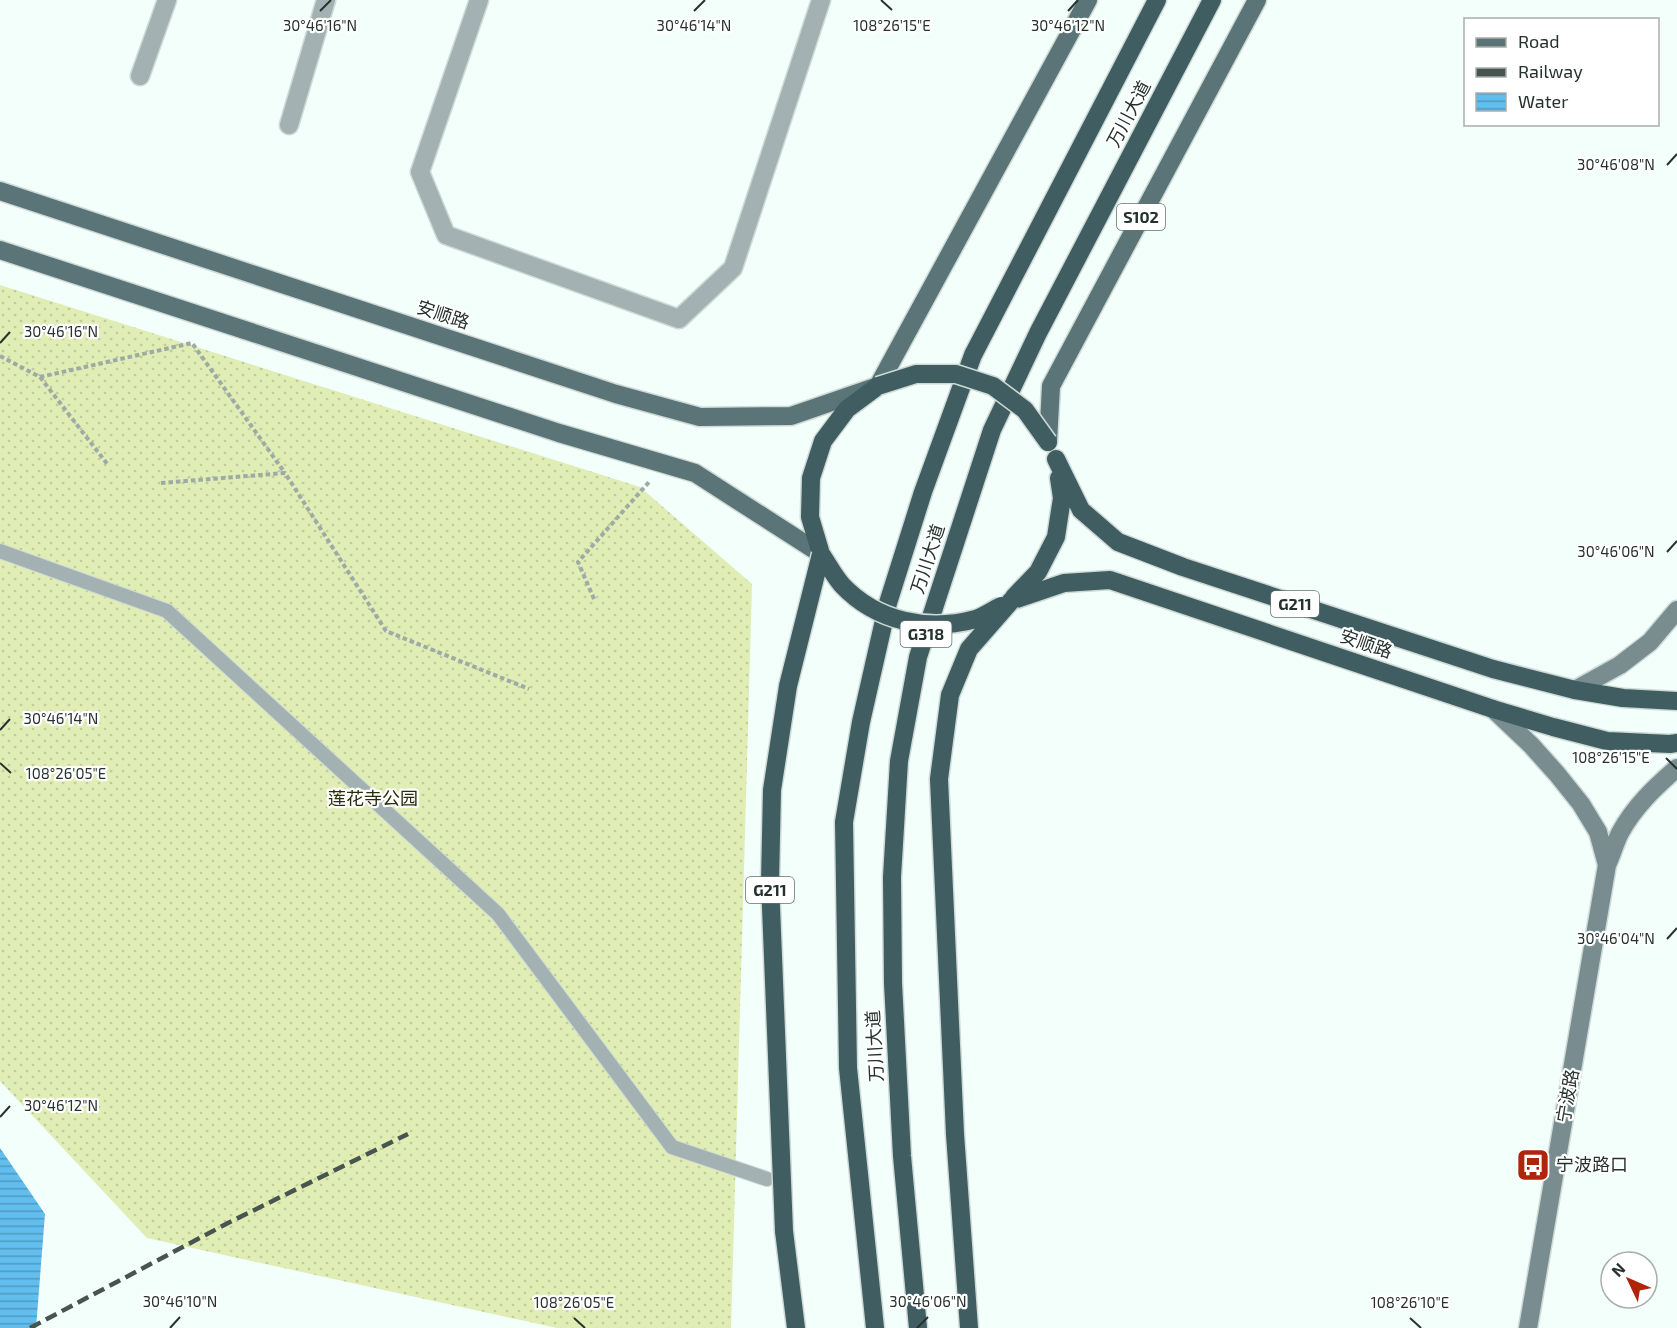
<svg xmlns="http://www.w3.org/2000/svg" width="1677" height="1328" viewBox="0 0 1677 1328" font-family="'Exo 2','Noto Sans SC',sans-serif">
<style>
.grass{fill:url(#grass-dots)}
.water{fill:url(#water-rules)}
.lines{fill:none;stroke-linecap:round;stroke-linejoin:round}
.lane-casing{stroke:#cddad6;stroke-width:16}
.street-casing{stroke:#cddad6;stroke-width:21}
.secondary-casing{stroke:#cddad6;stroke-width:21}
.primary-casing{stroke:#cddad6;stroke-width:21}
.highway-casing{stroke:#cddad6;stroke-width:21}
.path{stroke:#9eaaa6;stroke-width:4;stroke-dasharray:4.5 3;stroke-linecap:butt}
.lane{stroke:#a3b1b3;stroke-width:14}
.street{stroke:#a3b1b3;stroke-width:18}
.secondary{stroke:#798d90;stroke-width:18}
.primary{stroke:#5a7477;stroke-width:18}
.highway{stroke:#405e61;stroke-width:18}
.rail{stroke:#485450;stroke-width:4.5;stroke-dasharray:12 6;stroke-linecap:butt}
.highway-bridge-casing{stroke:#cddad6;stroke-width:21;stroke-linecap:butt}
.highway-bridge{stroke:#405e61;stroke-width:18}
.ticks{fill:none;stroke:#26322e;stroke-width:2}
.labels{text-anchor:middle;stroke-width:4.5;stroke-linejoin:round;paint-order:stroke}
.shield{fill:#fff;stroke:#67706d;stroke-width:1.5}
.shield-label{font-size:16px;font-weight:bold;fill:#26322e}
.street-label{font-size:18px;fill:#26322e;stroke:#fff}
.park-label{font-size:18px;fill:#282e09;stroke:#fff}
.poi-label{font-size:18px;fill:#26322e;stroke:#fff;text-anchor:start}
.ticks-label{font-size:15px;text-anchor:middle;fill:#26322e;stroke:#fff;stroke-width:4.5;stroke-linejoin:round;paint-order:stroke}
</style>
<defs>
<pattern id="grass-dots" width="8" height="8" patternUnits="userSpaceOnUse" patternTransform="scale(1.5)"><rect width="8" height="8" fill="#e0edb4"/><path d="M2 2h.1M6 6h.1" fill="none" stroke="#c0cc9b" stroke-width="1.8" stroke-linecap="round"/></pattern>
<pattern id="water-rules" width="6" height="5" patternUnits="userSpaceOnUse" patternTransform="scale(1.5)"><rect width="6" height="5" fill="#61beee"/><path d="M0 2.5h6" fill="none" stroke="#509bc1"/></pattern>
</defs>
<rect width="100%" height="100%" fill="#f2fffb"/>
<path class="grass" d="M0,285L640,487L752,584L731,1328H557L147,1238L0,1081Z"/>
<path class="water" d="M0,1148L45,1214L36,1328H0Z"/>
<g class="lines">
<g class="lane-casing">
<path id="lane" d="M0,551L167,611L498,914L672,1147L767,1179"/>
</g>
<g class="street-casing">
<path id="street" d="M479,0L420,172L446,235L679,319L733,268L821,0
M140,76L167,0
M289,125L326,0"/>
</g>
<g class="secondary-casing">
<path id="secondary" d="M1575,690L1620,665L1650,642L1677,610
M1493,709L1531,745L1557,774L1581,804L1598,832L1607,865
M1528,1328L1607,865C1612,854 1615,843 1620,833C1634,807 1655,787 1677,768"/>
</g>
<g class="primary-casing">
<path id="primary" d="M0,191L616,394L700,417L791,416L878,386L1088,0
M0,250L559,433L695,473L821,554
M1048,442L1051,386L1257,0"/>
</g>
<g class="highway-casing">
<path id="highway" d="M1056,459L1081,510L1118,542L1183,567L1493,669L1575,690L1623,698L1677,701
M821,554L810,517L811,478L823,441L847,409L878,386
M1014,597L1038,572L1056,537L1062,498L1059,478
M1011,601L1064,583L1110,580L1493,709L1553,727L1607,741L1670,744L1677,743
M955,1134L969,1328
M784,1231L796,1328
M875,1328L848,1068L844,822L861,722L888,603L923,492L973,355L1157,0
M918,1328L902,1156L893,983L892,877L899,761L918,657L992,430L1038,333L1212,0"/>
</g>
<path class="path" d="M0,356L40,377L192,343L285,473
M40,377L108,465
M161,483L285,473L386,631L529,689
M594,599L578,562L649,482"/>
<use href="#lane" class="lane"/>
<use href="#street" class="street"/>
<use href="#secondary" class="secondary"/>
<use href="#primary" class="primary"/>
<use href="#highway" class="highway"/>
<path class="rail" d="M30,1328L228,1223L408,1134"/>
<g class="highway-bridge-casing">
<path id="highway-bridge" d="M878,386L916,374H956L993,386L1025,410L1048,442
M821,554C828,564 834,576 842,585C877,622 928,632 976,619C984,616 993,610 1001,606
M955,1134L939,779L950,695L969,649L1011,601
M784,1231L770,882L772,790L788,686L821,554"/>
</g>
<use href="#highway-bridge" class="highway-bridge"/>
</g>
<path class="ticks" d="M881,0L892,10M320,11L331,0M694,11L705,0M1068,11L1078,0M1667,165L1677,154M0,343L10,332M1667,552L1677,541M0,730L10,719M1666,758L1677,769M0,763L11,773M1667,939L1677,928M0,1117L10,1106M574,1318L585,1328M1410,1318L1421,1328M170,1328L180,1317M917,1328L928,1317"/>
<defs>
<g id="bus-square" transform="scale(1.725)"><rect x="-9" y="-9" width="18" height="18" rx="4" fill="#b1240c" stroke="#fff"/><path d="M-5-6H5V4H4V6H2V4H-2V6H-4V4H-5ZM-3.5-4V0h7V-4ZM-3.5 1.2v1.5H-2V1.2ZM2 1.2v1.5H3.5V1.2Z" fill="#fff"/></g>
</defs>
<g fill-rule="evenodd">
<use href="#bus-square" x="1533" y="1165"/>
</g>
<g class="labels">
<g class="shield">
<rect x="1117" y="204" width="48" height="26" rx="4.5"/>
<rect x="1271" y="591" width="48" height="26" rx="4.5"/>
<rect x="900.5" y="621" width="51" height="26" rx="4.5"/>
<rect x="746" y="877" width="48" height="26" rx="4.5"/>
</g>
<g class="shield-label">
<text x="1141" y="223">S102</text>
<text x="1295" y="610">G211</text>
<text x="926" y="640">G318</text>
<text x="770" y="896">G211</text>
</g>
<g class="street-label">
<text transform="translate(1129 114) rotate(-62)" y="6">万川大道</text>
<text transform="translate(443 315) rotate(18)" y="6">安顺路</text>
<text transform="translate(928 559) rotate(-72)" y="6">万川大道</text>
<text transform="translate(1366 644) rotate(19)" y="6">安顺路</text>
<text transform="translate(875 1046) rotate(-93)" y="6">万川大道</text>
<text transform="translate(1568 1096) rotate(-80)" y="6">宁波路</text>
</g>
<g class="park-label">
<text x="373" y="805">莲花寺公园</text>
</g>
<g class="poi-label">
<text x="1556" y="1171">宁波路口</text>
</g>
</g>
<g class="ticks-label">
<text x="892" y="31">108°26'15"E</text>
<text x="320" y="31">30°46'16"N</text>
<text x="694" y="31">30°46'14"N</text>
<text x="1068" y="31">30°46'12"N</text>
<text x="1616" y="170">30°46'08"N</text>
<text x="61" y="337">30°46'16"N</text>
<text x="1616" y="557">30°46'06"N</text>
<text x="61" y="724">30°46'14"N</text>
<text x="1611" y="763">108°26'15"E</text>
<text x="66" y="779">108°26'05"E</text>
<text x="1616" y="944">30°46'04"N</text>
<text x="61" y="1111">30°46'12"N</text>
<text x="180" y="1307">30°46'10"N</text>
<text x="928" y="1307">30°46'06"N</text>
<text x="574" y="1308">108°26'05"E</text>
<text x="1410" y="1308">108°26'10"E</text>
</g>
<rect x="1464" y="18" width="195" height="108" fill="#ffffff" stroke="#a8adab" stroke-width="1.5"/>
<rect x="1476" y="38" width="30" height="9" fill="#5a7477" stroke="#a8adab" stroke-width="1.5"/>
<text x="1518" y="48" font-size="18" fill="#26322e">Road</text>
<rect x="1476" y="68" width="30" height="9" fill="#485450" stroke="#a8adab" stroke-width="1.5"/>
<text x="1518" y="78" font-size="18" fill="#26322e">Railway</text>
<rect x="1476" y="93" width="30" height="18" fill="url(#water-rules)" stroke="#a8adab" stroke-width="1.5"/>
<text x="1518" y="108" font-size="18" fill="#26322e">Water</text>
<g transform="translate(1629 1280) rotate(314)"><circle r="28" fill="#ffffff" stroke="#a8adab" stroke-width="1.5"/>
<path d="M0-4.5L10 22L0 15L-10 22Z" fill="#b1240c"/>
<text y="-9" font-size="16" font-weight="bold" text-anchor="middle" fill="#26322e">N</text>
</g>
</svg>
